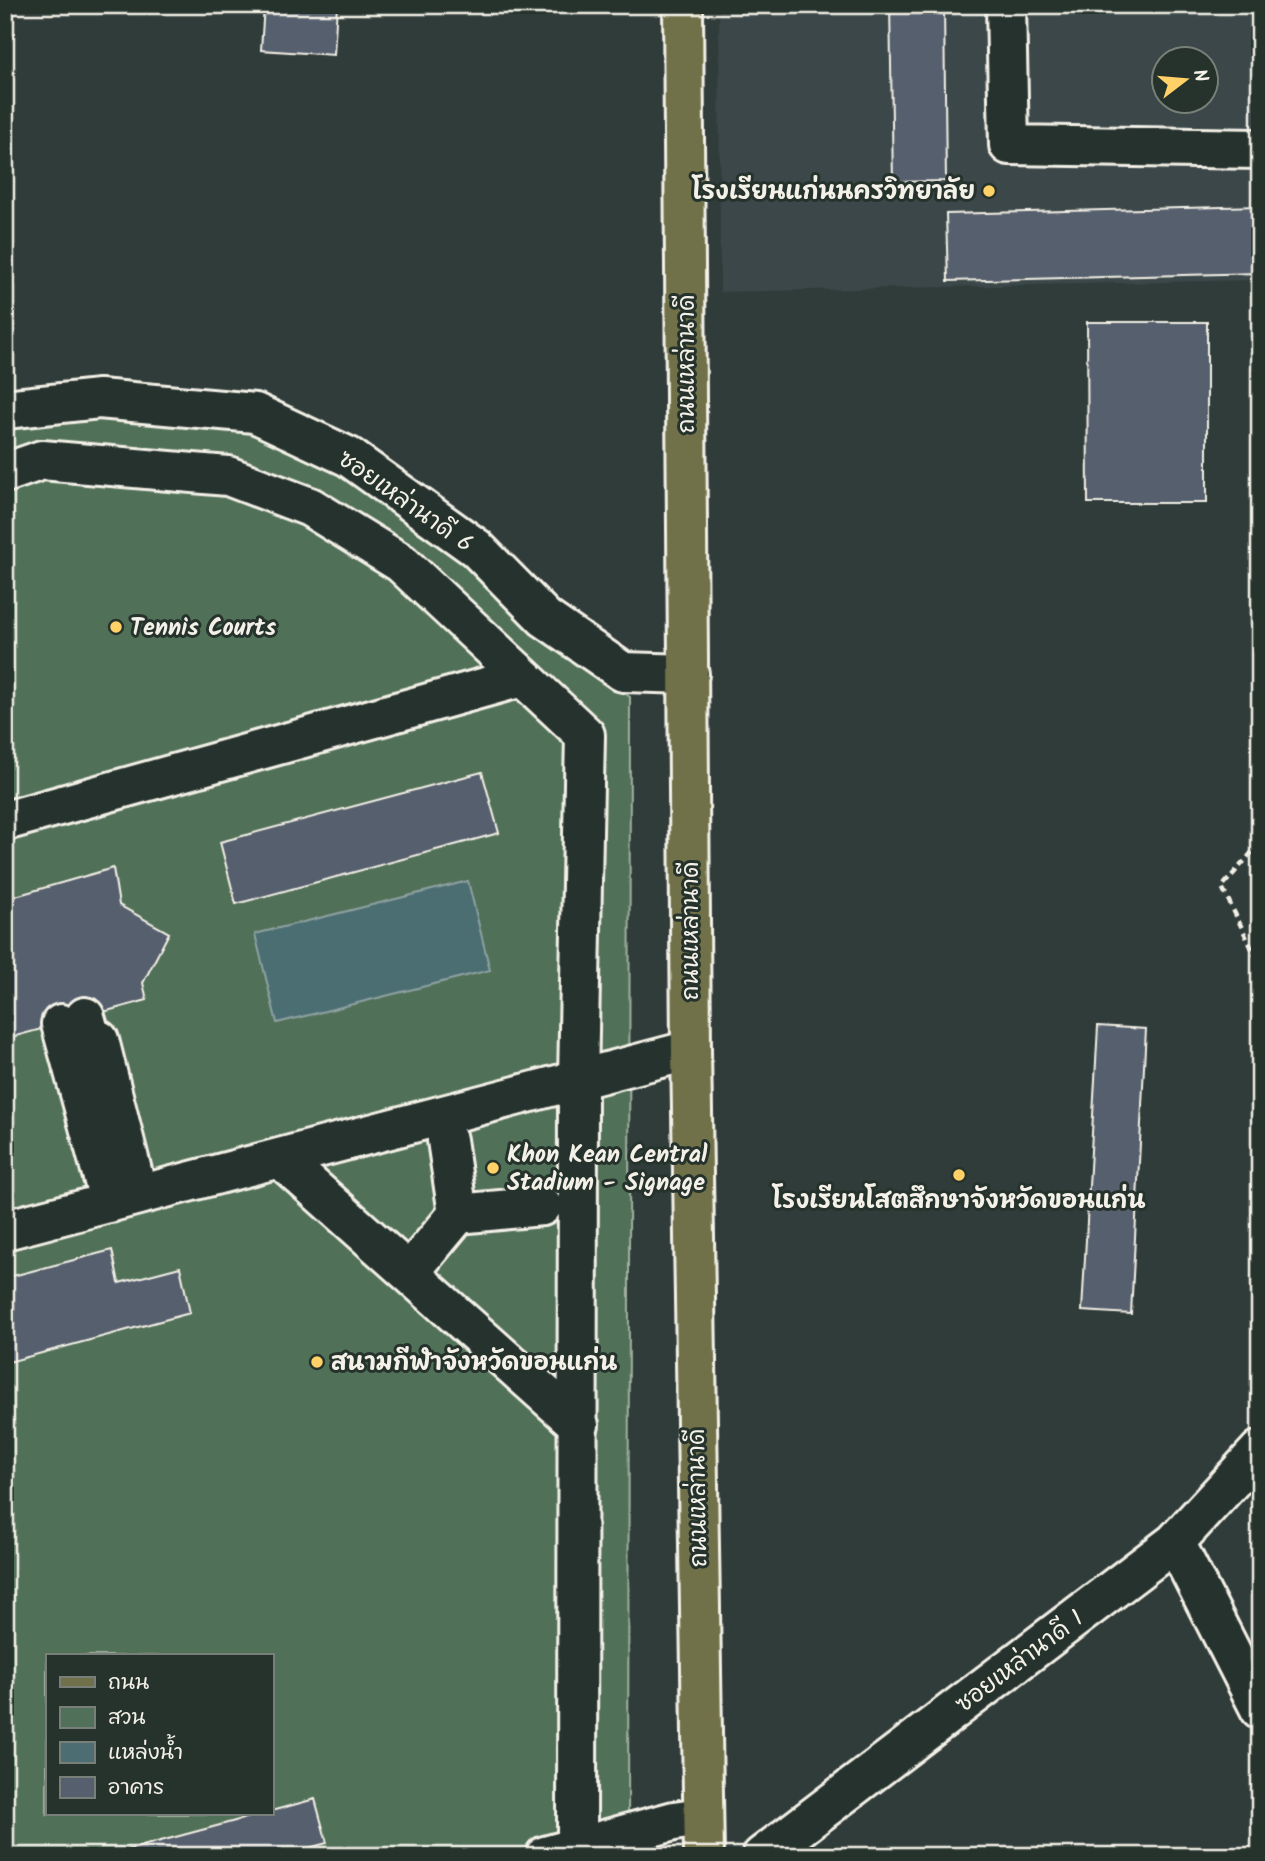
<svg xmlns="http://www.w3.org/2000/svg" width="1265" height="1861" viewBox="0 0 1265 1861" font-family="Kalam,'Playpen Sans Thai',sans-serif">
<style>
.built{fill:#3b4649;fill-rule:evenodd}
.green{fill:#517059;stroke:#a2b0a0;stroke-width:2;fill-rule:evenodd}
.water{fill:#4c6e73;stroke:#8fa2a2;stroke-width:2}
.building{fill:#565f6d;stroke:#f4f1e8;stroke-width:2}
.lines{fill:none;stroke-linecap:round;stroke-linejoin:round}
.minor-casing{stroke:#f4f1e8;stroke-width:44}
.major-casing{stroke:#f4f1e8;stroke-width:44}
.path{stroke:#f4f1e8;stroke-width:4.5;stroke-dasharray:7 5;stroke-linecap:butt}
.minor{stroke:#26332d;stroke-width:38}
.major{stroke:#70704a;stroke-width:38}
.poi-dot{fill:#ffd166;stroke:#26332d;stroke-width:2.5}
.labels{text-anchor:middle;stroke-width:6;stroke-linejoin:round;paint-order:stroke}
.poi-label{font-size:24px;font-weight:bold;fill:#f4f1e8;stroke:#26332d;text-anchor:start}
.street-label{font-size:24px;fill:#f4f1e8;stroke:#26332d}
</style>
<rect width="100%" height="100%" fill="#303c3a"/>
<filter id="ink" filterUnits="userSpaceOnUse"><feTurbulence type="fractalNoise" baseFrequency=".0143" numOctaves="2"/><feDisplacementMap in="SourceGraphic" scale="14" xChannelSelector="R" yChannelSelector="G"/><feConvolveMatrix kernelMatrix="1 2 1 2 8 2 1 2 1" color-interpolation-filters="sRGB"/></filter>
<g filter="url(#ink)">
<path class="built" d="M719,5H1260V280L720,292ZM1164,60H1206V102H1164Z"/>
<path class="green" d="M97,413L253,430L339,470L465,558L535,628L630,697L628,1856H5V427ZM47,1656H271V1814H47Z"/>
<path class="water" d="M468,881L490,970L277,1023L255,934Z"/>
<path class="building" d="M264,5H337L334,55L261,50Z
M890,5H944L946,181L893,182Z
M1260,206V273L948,281L946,214Z
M1087,322H1207V503H1088Z
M482,772L499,833L236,904L220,842Z
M113,868L119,905L169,933L143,983L147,1000L5,1039V899Z
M1098,1026L1146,1029L1131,1314L1082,1311Z
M112,1250L119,1283L180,1267L190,1313L5,1363V1278Z
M315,1799L327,1843L279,1856H105L261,1814H271V1811Z"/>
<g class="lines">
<g class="minor-casing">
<path id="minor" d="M1006,5L1009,145L1260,149
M5,409L99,399L255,413L349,457L476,548L545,618L623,672L689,674
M5,473L42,460L228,476L310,507L401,563L585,735L578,1080L577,1856
M5,821L522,677
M85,1017L92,1042L99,1040L138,1195
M61,1024L110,1203
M447,1140L458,1214
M280,1158L579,1425
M5,1230L691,1050
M409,1273L458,1214L542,1206
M1175,1542L1260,1709
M545,1856L674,1821L702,1817
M762,1856L1175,1542L1260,1450"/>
</g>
<g class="major-casing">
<path id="major" d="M683,5L691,1050L704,1856"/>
</g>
<path class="path" d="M1260,843L1222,887L1260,965"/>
<use href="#minor" class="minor"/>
<use href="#major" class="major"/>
</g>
</g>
<g class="poi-dot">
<circle cx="989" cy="191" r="7"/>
<circle cx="116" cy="627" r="7"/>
<circle cx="493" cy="1168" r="7"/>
<circle cx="959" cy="1175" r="7"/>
<circle cx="317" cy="1362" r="7"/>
</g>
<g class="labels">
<g class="poi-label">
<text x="975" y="199" text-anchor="end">โรงเรียนแก่นนครวิทยาลัย</text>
<text x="130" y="635">Tennis Courts</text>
<text x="507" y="1162">Khon Kean Central<tspan x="507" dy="28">Stadium - Signage</tspan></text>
<text x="959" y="1208" text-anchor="middle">โรงเรียนโสตสึกษาจังหวัดขอนแก่น</text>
<text x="331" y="1370">สนามกีฬาจังหวัดขอนแก่น</text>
</g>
<g class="street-label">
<text transform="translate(686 364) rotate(-90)" y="8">ถนนเหล่านาดี</text>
<text transform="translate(406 501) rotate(35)" y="8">ซอยเหล่านาดี 6</text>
<text transform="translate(690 931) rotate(-90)" y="8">ถนนเหล่านาดี</text>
<text transform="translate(697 1498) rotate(-91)" y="8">ถนนเหล่านาดี</text>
<text transform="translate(1019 1661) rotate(-37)" y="8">ซอยเหล่านาดี 1</text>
</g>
</g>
<rect width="1265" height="1861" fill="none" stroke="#26332d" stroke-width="28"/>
<rect x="14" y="14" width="1237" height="1833" fill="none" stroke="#f4f1e8" stroke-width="2.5" filter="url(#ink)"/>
<rect x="46" y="1654" width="228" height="161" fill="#26332d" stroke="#787f78" stroke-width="2"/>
<rect x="60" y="1677" width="35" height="10" fill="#70704a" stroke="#787f78" stroke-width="2"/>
<text x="108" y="1689" font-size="21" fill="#f4f1e8">ถนน</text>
<rect x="60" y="1707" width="35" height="21" fill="#517059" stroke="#787f78" stroke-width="2"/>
<text x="108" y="1724" font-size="21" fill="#f4f1e8">สวน</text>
<rect x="60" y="1742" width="35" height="21" fill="#4c6e73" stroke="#787f78" stroke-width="2"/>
<text x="108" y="1759" font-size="21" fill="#f4f1e8">แหล่งน้ำ</text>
<rect x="60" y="1777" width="35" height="21" fill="#565f6d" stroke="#787f78" stroke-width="2"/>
<text x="108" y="1794" font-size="21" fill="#f4f1e8">อาคาร</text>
<g transform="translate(1185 80) rotate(74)"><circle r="33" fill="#26332d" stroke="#787f78" stroke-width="2"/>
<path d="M0-5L12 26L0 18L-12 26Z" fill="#ffd166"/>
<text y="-10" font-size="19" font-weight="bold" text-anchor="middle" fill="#f4f1e8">N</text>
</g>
</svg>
